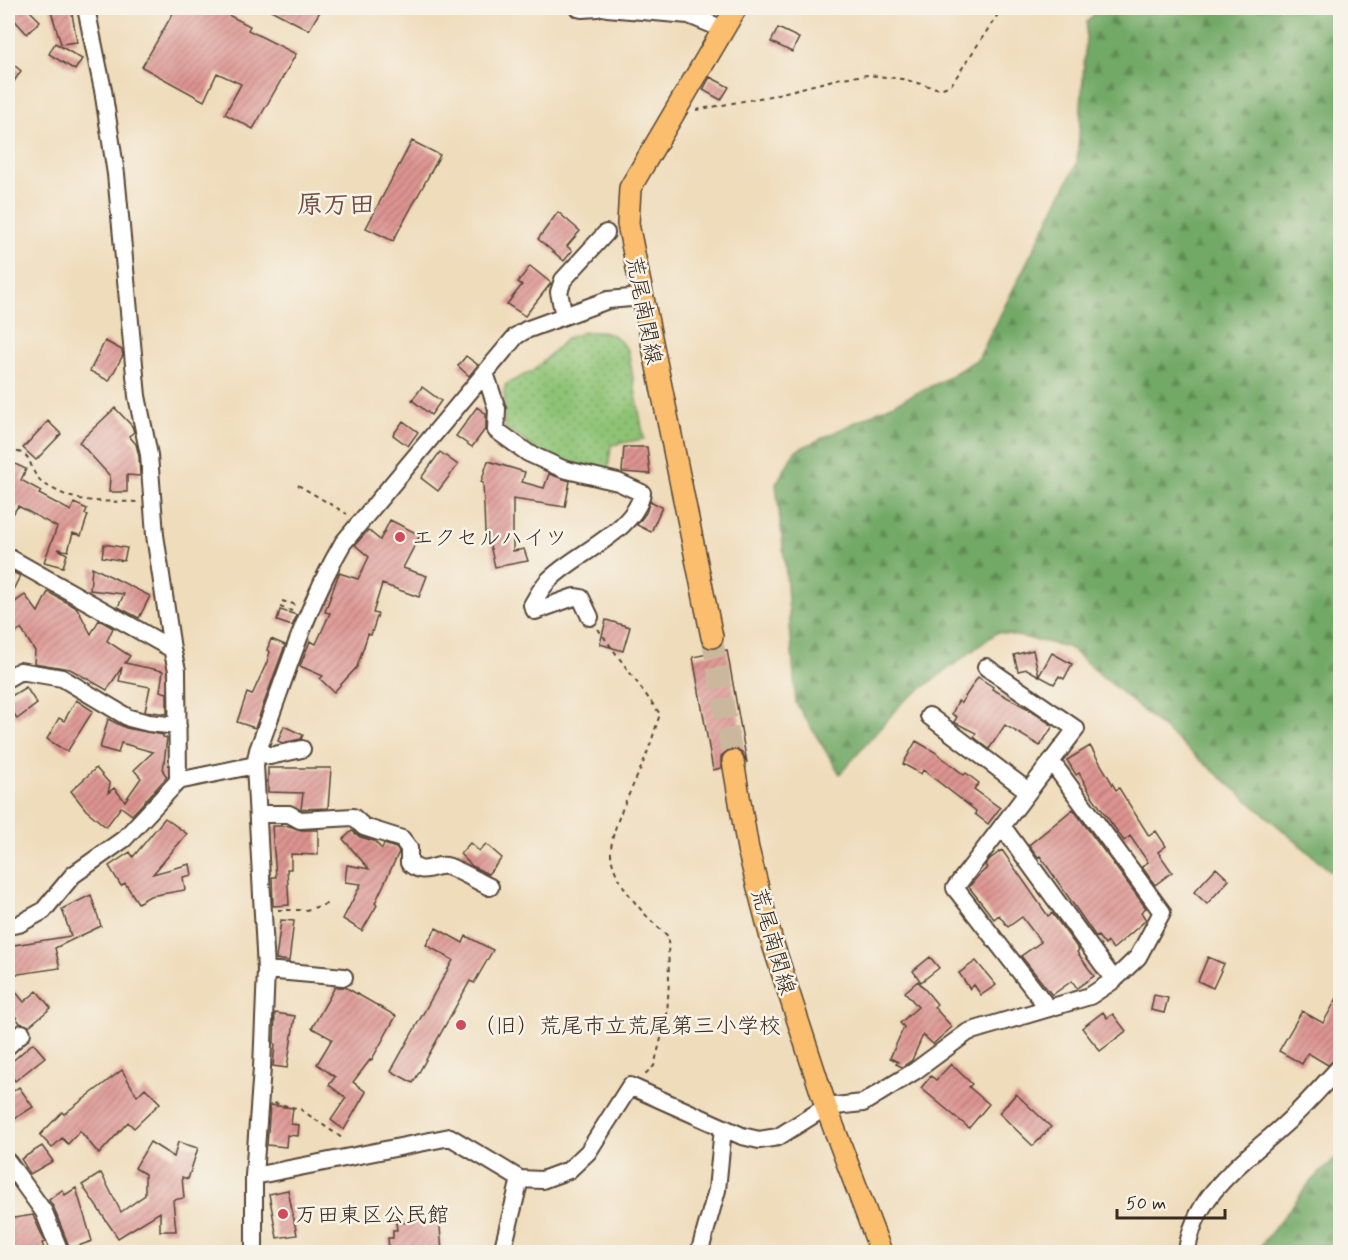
<svg xmlns="http://www.w3.org/2000/svg" width="1348" height="1260" viewBox="0 0 1348 1260" font-family="Mynerve,'Klee One',sans-serif">
<style>
.grass{fill:url(#grass-dots);stroke:#64764a;stroke-width:1.5}
.forest{fill:url(#forest-firs);stroke:#566a42;stroke-width:1.5}
.building{fill:url(#building-hatch)}
.lines{fill:none;stroke-linecap:round;stroke-linejoin:round}
.major-tunnel{stroke:#cbb89c;stroke-width:21;stroke-dasharray:21 10;stroke-linecap:butt}
.minor-casing{stroke:#564536;stroke-width:20}
.major-casing{stroke:#564536;stroke-width:24}
.path{stroke:#564536;stroke-width:2;stroke-dasharray:4.5 4.5;stroke-linecap:butt}
.minor{stroke:#fff;stroke-width:16}
.major{stroke:#fabe6e;stroke-width:21}
.poi-dot{fill:#d1495b;stroke:#f7f3e8;stroke-width:2}
.labels{text-anchor:middle;stroke-width:5;stroke-linejoin:round;paint-order:stroke}
.street-label{font-size:22px;fill:#3b2a1e;stroke:#f7f3e8}
.poi-label{font-size:22px;fill:#3b2a1e;stroke:#f7f3e8;text-anchor:start}
.quarter-label{font-size:26px;font-weight:bold;fill:#744f46;stroke:#f7f3e8}
</style>
<defs>
<pattern id="grass-dots" width="8" height="8" patternUnits="userSpaceOnUse" patternTransform="scale(1.5)"><rect width="8" height="8" fill="#8ec375"/><path d="M2 2h.1M6 6h.1" fill="none" stroke="#759f5f" stroke-width="1.8" stroke-linecap="round"/></pattern>
<pattern id="forest-firs" width="22" height="20" patternUnits="userSpaceOnUse" patternTransform="scale(1.5)"><rect width="22" height="20" fill="#72a966"/><path d="M5 1l3.5 6h-7zM16 11l3.5 6h-7z" fill="#5f8a53"/></pattern>
<pattern id="building-hatch" width="6" height="6" patternUnits="userSpaceOnUse" patternTransform="scale(1.5)"><rect width="6" height="6" fill="#dd9491"/><path d="M-1 1l2-2M0 6l6-6M5 7l2-2" fill="none" stroke="#b47976"/></pattern>
</defs>
<rect width="100%" height="100%" fill="#f7f3e8"/>
<filter id="ink" filterUnits="userSpaceOnUse"><feTurbulence type="fractalNoise" baseFrequency=".0167" numOctaves="2"/><feDisplacementMap in="SourceGraphic" scale="12" xChannelSelector="R" yChannelSelector="G"/><feConvolveMatrix kernelMatrix="1 2 1 2 8 2 1 2 1" color-interpolation-filters="sRGB"/></filter>
<filter id="wash" filterUnits="userSpaceOnUse"><feTurbulence type="fractalNoise" baseFrequency=".008" numOctaves="4" result="noise"/><feDisplacementMap in="SourceGraphic" scale="24" xChannelSelector="R" yChannelSelector="G"/><feGaussianBlur stdDeviation="1.35" result="paint"/><feColorMatrix in="noise" values="0 0 0 0 0 0 0 0 0 0 0 0 0 0 0 0 0 1.4 0 .05"/><feComposite in="paint" operator="in"/></filter>
<g filter="url(#wash)">
<rect width="100%" height="100%" fill="#efdcbb"/>
<path class="grass" d="M585,332H602L615,336L628,350L644,439L611,445L608,475L556,463L504,427V390L506,384L533,371L567,338Z"/>
<path class="forest" d="M1100,8H1340V879L1068,647L998,632L902,703L840,774L796,703L786,574L776,484L795,451L940,382L978,359L1077,163L1087,22Z
M1340,1154V1252H1256L1312,1180Z"/>
<g id="blocks">
<path class="building" d="M8,8H27L40,21L27,34L8,13Z
M50,8H71L77,42L61,44Z
M176,8H215L250,26L248,30L296,54L253,129L225,114L241,84L217,73L204,101L142,67Z
M267,8H322L309,30Z
M778,28L799,38L792,52L771,42Z
M55,43L82,59L75,70L49,54Z
M8,60L21,71L8,90Z
M710,77L729,87L721,100L703,90Z
M412,141L440,155L393,241L366,228Z
M558,212L580,231L567,246L572,251L564,261L538,239Z
M530,266L551,283L525,316L507,304L522,285L518,282Z
M105,341L122,350L123,355L109,381L90,371Z
M466,356L478,365L469,376L458,366Z
M422,387L441,401L431,415L412,400Z
M477,407L486,414V428L472,447L456,436Z
M115,408L132,426L134,432L129,436L136,444L139,456L140,476L127,475V492H109L110,476L79,442Z
M48,421L61,434L36,460L23,448Z
M403,421L418,432L408,446L393,435Z
M624,447H647L650,474L622,472Z
M440,452L458,465L438,491L421,478Z
M488,461L525,472L522,482L544,488L549,474L570,481L565,507L513,499V551L524,549L528,561L495,567L487,532H485L483,483L481,482Z
M13,463L26,469L21,480L41,491L39,494L71,511L74,503L87,509L85,514L88,515L81,536L73,533L68,551L58,549L67,554L63,567L44,562L57,527L18,506L8,522V473Z
M650,501L662,507L651,532L637,525L646,513Z
M390,520L420,535L403,568L427,576L419,597L382,584L373,613L378,614L371,635L368,634L357,667L334,692L320,679L323,676L300,666L310,641L316,644L330,613L325,612L339,573L358,579L369,557L355,545L368,530L380,540Z
M104,544L127,548L124,561L102,557Z
M92,567L150,596L139,618L118,607L124,594L90,590Z
M8,569L20,576L8,600Z
M48,592L77,608L91,634L99,620L113,628L107,641L130,656L125,663L163,671L160,691L167,693V714L145,711L150,687L119,681L122,667L107,690L70,669L34,663L35,651L21,629L8,637V607L25,595L38,612Z
M280,610L297,615L292,626L277,621Z
M606,620L630,627L623,651L600,644Z
M271,639L285,645L255,728L237,722L247,693L252,695L267,662L270,652L267,650Z
M727,650L747,763L742,752L737,749H730L721,756V768L713,770L693,657Z
M1033,650L1039,676L1027,669L1018,671L1014,655Z
M1052,653L1072,664L1064,679L1059,676L1054,684L1039,676Z
M978,677L993,687L992,689L1025,707L1053,726L1040,746L1005,725L989,749L974,737L976,733L954,722L957,717L952,714L958,701L961,703Z
M26,687L37,704L17,719L14,714L8,719V698Z
M76,700L93,711L67,752L47,739L59,718L64,721Z
M108,719L126,728L163,735V737L167,738L163,771L167,777L132,815L121,807L106,827L86,810L71,791L96,768L110,784L108,793L114,788L125,801L141,778L134,770L153,752L121,743L118,753L100,748Z
M284,726L303,735L301,739L282,743L278,741Z
M916,741L935,752L964,775L966,773L979,783L974,789L1000,808L988,824L975,814L976,811L923,770L921,774L903,764Z
M1090,746L1116,790L1119,788L1149,836L1156,831L1166,846L1158,852L1172,872L1155,885L1142,867L1148,862L1130,836L1124,841L1092,796L1079,773L1076,775L1067,760Z
M268,768H331L328,808L301,809L303,793L268,792Z
M1073,809L1146,908L1141,912L1146,920L1113,949L1108,942L1105,945L1098,936L1096,937L1040,856L1038,857L1029,845Z
M165,818L187,834L153,874L190,864L192,875L183,877L185,890L150,896L138,903L125,883L121,886L109,866L130,852L133,857Z
M272,826H289L301,830H318V855L291,854V869H287L289,905L273,906L272,877H276Z
M352,831L360,837L374,841L382,849L384,844L396,848L399,852L375,903L377,905L362,931L343,919L361,884L345,882L347,865L369,869L343,839Z
M470,843L479,851L486,844L502,858L488,874L472,866L460,854Z
M1002,850L1048,916L1052,913L1079,950L1077,952L1094,976L1077,988L1072,981L1052,995L1021,956L1041,942L1022,917L1008,927L999,915L994,919L969,887L978,876L987,868L985,865L990,859Z
M1216,868L1229,880L1207,904L1194,892Z
M91,895L101,926L55,948L60,968L12,975L8,946L71,936L62,909Z
M281,920L294,921L289,961L276,959Z
M436,928L463,943L466,936L493,950L474,983L470,981L413,1083L391,1071L453,960L426,945Z
M930,957L939,968L921,982L913,971Z
M1208,957L1224,964L1213,988L1198,981Z
M976,961L996,985L981,995L974,985L970,989L959,973Z
M918,981L937,1004L934,1007L952,1027L933,1044L923,1035L912,1060L902,1067L896,1064L898,1062L890,1058L904,1027L900,1023L918,1007L905,992Z
M335,987H345L396,1016L371,1061L370,1060L353,1082L366,1092L344,1130L331,1120L346,1098L329,1085L335,1077L317,1064L332,1039L312,1028Z
M15,991L24,1002L37,991L51,1008L29,1026L20,1023L8,1006V997Z
M1341,991V1055L1339,1058L1328,1065L1308,1053L1302,1064L1279,1051L1302,1011L1323,1023Z
M1154,995L1168,998L1164,1013L1151,1010Z
M1103,1012L1107,1018L1113,1014L1126,1031L1100,1051L1082,1028Z
M275,1013L295,1016L287,1068L273,1066L275,1044L274,1043Z
M33,1043L45,1057L15,1081L8,1071V1065Z
M951,1064L972,1084L969,1087L989,1104L969,1128L921,1088L931,1076L936,1080Z
M122,1070L137,1096L145,1088L160,1103L134,1128L128,1122L99,1154L80,1131L68,1144L62,1138L52,1148L40,1135L62,1112L64,1114Z
M19,1087L33,1107L8,1123V1095Z
M1016,1094L1051,1127L1033,1146L999,1113Z
M270,1105L293,1108L291,1124L299,1125L298,1136L287,1135L286,1147L267,1145Z
M150,1142L174,1157L178,1142L198,1148L188,1179L182,1177L184,1198L173,1200L176,1231H160V1212L118,1238L82,1185L101,1173L121,1212L145,1195V1174L135,1168Z
M42,1146L53,1161L30,1174L21,1159Z
M76,1188L92,1241L70,1249L54,1208L49,1200L62,1190L65,1195Z
M288,1190L297,1235L277,1238L269,1194Z
M33,1215L45,1242L42,1243L45,1252H8V1219Z
M439,1215L442,1252H394V1249L389,1250L388,1238H393V1230H397L396,1223L411,1222V1217Z"/>
</g>
</g>
<g filter="url(#ink)">
<use href="#blocks" fill-opacity="0" stroke="#564536" stroke-width="1.5"/>
<g class="lines">
<path class="major-tunnel" d="M712,637L733,761"/>
<g class="minor-casing">
<path id="minor" d="M86,8L103,90L116,174L137,396L149,455L155,535L172,649L177,670L178,781
M578,8L582,9L598,8
M607,8L689,15L723,29
M564,316L559,292L563,280L606,233
M485,373L497,409L496,430L528,453L563,469L618,482L642,493C636,531 572,555 548,581C541,588 537,597 532,605L535,611L574,597L581,598L590,617
M8,557L172,649
M986,667L1076,729L955,888L1048,1008
M8,678L20,671L62,678L129,718L149,723L178,726
M929,716L1028,791
M258,750L270,756L302,749
M258,814H289L300,820L353,817L364,827L402,839L409,848V863C426,877 431,864 446,866C454,867 481,883 490,887
M1002,826L1114,980
M8,926L19,924L43,911L73,875L124,839L178,781L255,765
M266,970L344,977
M8,1046L22,1033
M8,1162L44,1212L60,1252
M254,1176L450,1137L520,1179L542,1180L569,1170L588,1152L630,1086L742,1136L759,1140L778,1137L826,1107L863,1103L915,1071L968,1032L1090,996L1114,980L1138,957L1162,912L1051,761
M700,1250L717,1190L723,1128
M254,1252V1176L262,1068L266,970L255,765L258,750C284,682 306,606 343,543L516,336L526,330L608,300L642,297
M502,1252L520,1179
M1187,1252C1193,1194 1245,1161 1285,1124C1304,1107 1321,1087 1339,1068"/>
</g>
<g class="major-casing">
<path id="major" d="M712,637L628,224L630,188L736,8
M733,761L748,849L771,938L826,1107L881,1252"/>
</g>
<path class="path" d="M696,110L770,96L841,78L868,75L902,79L940,89L951,85L1002,8
M8,451C36,451 26,466 39,479C43,484 53,489 59,492C82,504 112,501 138,502
M298,485L347,514
M282,601L297,605
M280,607L292,611
M598,629L660,714C655,729 651,744 645,758C635,785 610,826 611,854C612,881 648,920 668,936L669,981L667,1015L654,1066L644,1075
M278,910H306L330,903
M274,1103L300,1109L342,1138"/>
<use href="#minor" class="minor"/>
<use href="#major" class="major"/>
</g>
</g>
<g class="poi-dot">
<circle cx="400" cy="537" r="6"/>
<circle cx="461" cy="1025" r="6"/>
<circle cx="283" cy="1214" r="6"/>
</g>
<g class="labels">
<g class="street-label">
<text transform="translate(645 310) rotate(79)" y="8">荒尾南関線</text>
<text transform="translate(774 941) rotate(74)" y="8">荒尾南関線</text>
</g>
<g class="poi-label">
<text x="412" y="545">エクセルハイツ</text>
<text x="473" y="1033">（旧）荒尾市立荒尾第三小学校</text>
<text x="295" y="1222">万田東区公民館</text>
</g>
<g class="quarter-label">
<text x="336" y="213">原万田</text>
</g>
</g>
<rect width="1348" height="1260" fill="none" stroke="#f7f3e8" stroke-width="30"/>
<path d="M1117 1209v9h108v-9" fill="none" stroke="#3b2a1e" stroke-width="3"/>
<text x="1126" y="1209" font-size="18" fill="#3b2a1e" stroke="#f7f3e8" stroke-width="4.5" paint-order="stroke">50 m</text>
</svg>
